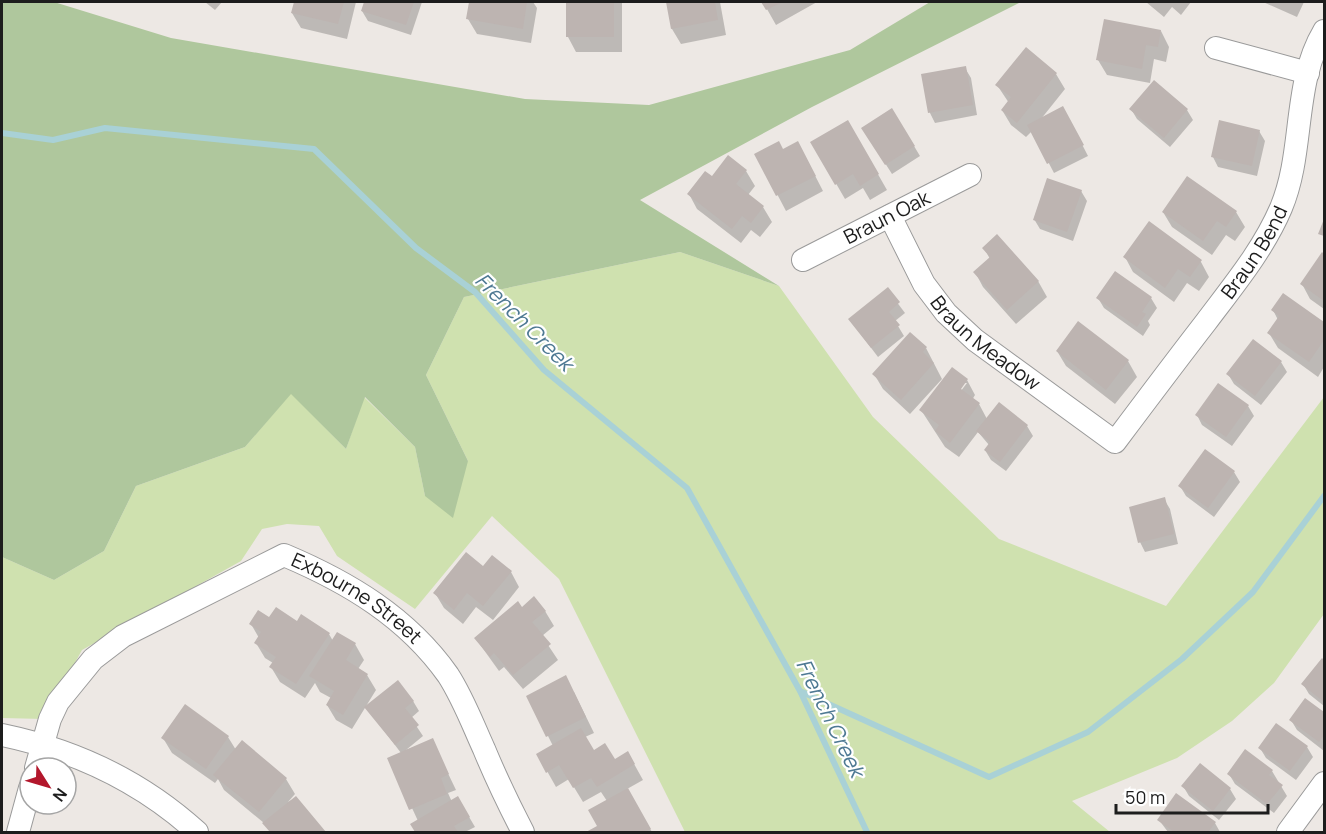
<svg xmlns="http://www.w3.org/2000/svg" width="1326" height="834" viewBox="0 0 1326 834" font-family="Manrope,sans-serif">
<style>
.grass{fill:#cfe1af}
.forest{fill:#afc79d}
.shadow{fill:#0003;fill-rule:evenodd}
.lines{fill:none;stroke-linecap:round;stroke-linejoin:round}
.stream{stroke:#a9d1d6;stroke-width:6}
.building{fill:#bdb4b1}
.minor-casing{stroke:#9a9a9a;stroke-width:24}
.minor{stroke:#fff;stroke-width:22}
.labels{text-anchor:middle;stroke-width:4.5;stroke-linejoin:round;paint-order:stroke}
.street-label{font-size:20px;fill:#1d1d1d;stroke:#fff}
.water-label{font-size:21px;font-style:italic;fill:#4e7993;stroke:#fff}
</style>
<rect width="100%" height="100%" fill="#ede8e4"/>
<path class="grass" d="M680,252L779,286L873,417L999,539L1166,606L1324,397V614L1274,683L1232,721L1177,758L1072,801L1110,832H685L559,579L492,516L415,609L337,556L319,526L287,524L262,529L241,561L82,650L44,719L2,718V557L54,580L104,551L136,486L245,447L291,393L346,449L364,397L415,447L425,496L468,461L426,375L464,297Z"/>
<path class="forest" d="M2,2H54L171,38L525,99L649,105L850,50L930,2H1021L812,107L640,200L779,286L680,252L464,297L426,375L468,461L453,518L425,496L415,447L365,397L346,449L291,394L245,447L136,486L104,551L54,580L2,557Z"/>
<path class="shadow" d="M205,2H222L215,10Z
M295,2H356L347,39L301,28L292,13Z
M365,2H422L411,35L368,21L362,11Z
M471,2H533L537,8L531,43L477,34L468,19Z
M568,2H622V52H576L568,37Z
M667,2H720L726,35L681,44L672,29Z
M763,2H817L776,25Z
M1146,2H1191L1181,15L1172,7L1164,17Z
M1263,2H1304L1297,17Z
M1161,31L1169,47L1166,62L1154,59L1150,83L1107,75L1098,60Z
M965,68L971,78L977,115L935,123L930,113L923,76Z
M1056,74L1065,89L1041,119L1068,117L1088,156L1054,173L1032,131L1026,137L1011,125L1002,110L1009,103L997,85Z
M1154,82L1187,110L1193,120L1170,147L1137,119L1131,109Z
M848,122L887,190L870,200L863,188L845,199L812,142Z
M1259,131L1265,141L1257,176L1218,167L1213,157Z
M869,138L914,146L920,156L892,174Z
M783,150L806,158L823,191L786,211L756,154Z
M746,171L755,186L748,195L763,207L772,222L760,237L751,230L741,243L697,209L689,194Z
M1081,191L1087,201L1073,241L1040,229L1034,219Z
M1163,212H1236L1245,227L1235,241L1226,235L1212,255L1172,227Z
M984,248L1038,281L1047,297L1016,324L983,287L975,272L990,259Z
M1322,254L1324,256V309L1310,299L1302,284Z
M1125,257L1201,262L1209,277L1199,291L1187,283L1174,302L1133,272Z
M887,289L905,313L895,321L904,336L878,357L850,320Z
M1283,295L1324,324V367L1318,377L1278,348L1269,333L1278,320L1273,310Z
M1098,298H1151L1157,308L1148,321L1150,325L1143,336L1104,308Z
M926,348L942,379L910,414L883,389L874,374Z
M1057,351L1128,361L1137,377L1115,404L1066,366Z
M1281,362L1287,372L1261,405L1234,384L1228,374Z
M967,380L975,395L972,400L979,404L987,419L999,404L1027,426L1033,436L1006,471L991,460L985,450L989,445L978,432L959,457L945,447L921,410ZM963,383H967L957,396Z
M1248,406L1254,416L1232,446L1202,425L1197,415Z
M1234,472L1240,482L1214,517L1186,496L1180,486Z
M1164,499L1170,509L1178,544L1145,552L1140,542Z
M484,569L511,572L519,587L493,620L476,607L463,624L444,608L435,593Z
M545,611L554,626L542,636L558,660L523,689L504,667L499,671L476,639Z
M269,620L297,623L329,634L333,641L355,644L364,660L358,669L367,675L376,690L352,729L336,720L327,705L331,698L320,692L315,683L305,698L280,682L271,667L273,663L265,658L256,643L259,638L251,624Z
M1322,660L1324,662V706L1309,694L1303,684Z
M574,692L594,733L585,737L593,752L614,761L628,753L643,780L627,789L652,832H589L599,827L607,801L601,792L583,802L569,779L556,787L538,755L553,746L528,696Z
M1306,700L1324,714V751L1297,730L1291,720Z
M413,701L419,711L411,718L423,736L406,750L432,740L456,790L448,793L452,802L458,798L475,827L465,832H417L412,824L418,821L389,758L401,753L366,707Z
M1276,725L1307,747L1313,757L1296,780L1266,758L1260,748Z
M228,737L236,750L242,742L286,779L295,794L288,802L296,798L324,832H270L264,823L224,790L218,779L215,783L172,753L163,738Z
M1200,765L1230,789L1236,799L1219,820L1189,796L1183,786Z
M1272,771L1287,796L1274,813L1235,784L1229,774Z
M1159,820L1215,823L1220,832H1168Z"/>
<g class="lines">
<path class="stream" d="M2,133L53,140L105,128L314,149L416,248L475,292L544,370L687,488L800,691L867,832
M800,691L989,777L1088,732L1182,659L1253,592L1324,496"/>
</g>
<path class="building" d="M294,2H344L338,24L291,13Z
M364,2H414L406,25L361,11Z
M469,2H527L523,29L466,19Z
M566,2H614V37H566Z
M666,2H715L718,20L671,29Z
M761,2H783L766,10Z
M1104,19L1161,30L1158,47L1146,45L1142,69L1096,60Z
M1026,47L1057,73L1017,123L1001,110L1011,97L995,85Z
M966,66L973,105L928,113L921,74Z
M1154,80L1188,109L1164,138L1129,109Z
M1063,106L1084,145L1047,164L1027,125Z
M892,108L915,146L885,165L861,128Z
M848,120L879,174L860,186L853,174L835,185L810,142Z
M1219,120L1260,130L1252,166L1211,157Z
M779,141L783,149L798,141L816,176L776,196L754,154Z
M728,155L747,170L736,184L764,206L751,223L742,216L732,229L687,194L705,171L712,176Z
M1187,176L1237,211L1226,227L1217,221L1203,241L1162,212Z
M1047,178L1082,190L1067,232L1033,220Z
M1324,219V236L1318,234Z
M1149,221L1202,260L1190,277L1178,269L1165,288L1123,257Z
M997,234L1039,281L1007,310L973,272L990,257L982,248Z
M1322,252L1324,254V301L1300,284Z
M1115,271L1152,297L1142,312L1146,314L1137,327L1096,298Z
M888,287L900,302L889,312L900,325L871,348L848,319Z
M1283,293L1324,322V340L1309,362L1267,333L1279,316L1271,310Z
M1078,321L1129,360L1106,390L1056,351Z
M910,332L927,347L923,352L934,363L901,400L872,374Z
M1253,339L1282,361L1255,396L1226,374Z
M952,367L968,379L961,389L980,403L950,443L935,431L939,425L919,410Z
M1218,383L1249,405L1226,437L1195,415Z
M999,402L1028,425L1000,462L984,450L990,442L976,431Z
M1205,449L1235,471L1208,508L1178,486Z
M1165,497L1174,534L1138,543L1129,507Z
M466,552L483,566L492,555L512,571L483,606L467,593L454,610L433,593Z
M534,596L546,611L532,622L551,644L513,675L494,653L490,657L474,638L518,601L522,607Z
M276,607L297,621L301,614L330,633L296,684L269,667L276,657L254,643L261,632L249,624L258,610L269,617Z
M337,632L356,643L346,660L368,674L343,715L326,705L334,691L309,676Z
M1322,658L1324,660V702L1301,684Z
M566,675L586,717L546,737L526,696Z
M398,680L414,701L405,708L419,725L395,745L364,707Z
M1305,698L1324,712V735L1319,742L1289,720Z
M185,704L229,736L206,769L161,738Z
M1276,723L1308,746L1290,771L1258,748Z
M581,728L594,750L605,743L615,759L628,751L635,764L597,787L591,778L573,788L559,765L546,773L536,754Z
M433,738L449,774L441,778L447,794L409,810L387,758Z
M242,740L287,778L259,812L213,775Z
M1245,749L1273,770L1269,775L1283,785L1267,804L1227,774Z
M1200,763L1231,788L1213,811L1181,786Z
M628,788L651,829L644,832H586L597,826L588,810Z
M1176,793L1216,822L1208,832H1174L1157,820Z
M296,796L326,832H270L262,823Z
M458,796L470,817L454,826L458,832H415L410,824Z"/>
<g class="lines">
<g class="minor-casing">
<g id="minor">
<path d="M1216,48L1308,73"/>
<path id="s1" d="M890,216L924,284L946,313L975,340L1115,442C1145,402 1175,362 1206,322C1233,286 1263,250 1281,208C1305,151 1292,85 1324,31"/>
<path id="s2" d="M803,260L970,175"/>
<path d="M2,735C74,750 142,782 197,832"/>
<path id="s3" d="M36,768L50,719L58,702L93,659L123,636L284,555C348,582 407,617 448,675C463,698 473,725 484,749C496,778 509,805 523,832"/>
<path d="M18,832L30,788"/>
<path d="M1288,832L1324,783"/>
</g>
</g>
<use href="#minor" class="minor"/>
</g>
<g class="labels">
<g class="street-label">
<text dy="7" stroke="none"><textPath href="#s2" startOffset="94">Braun Oak</textPath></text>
<text dy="7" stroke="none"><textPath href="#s1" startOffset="561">Braun Bend</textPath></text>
<text dy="7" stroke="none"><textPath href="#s1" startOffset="162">Braun Meadow</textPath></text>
<text dy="7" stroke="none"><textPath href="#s3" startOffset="428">Exbourne Street</textPath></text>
</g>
<g class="water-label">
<text transform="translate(524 322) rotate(45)" y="7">French Creek</text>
<text transform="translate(830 718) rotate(64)" y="7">French Creek</text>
</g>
</g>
<rect width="1326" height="834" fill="none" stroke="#1d1d1d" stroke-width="6"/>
<g transform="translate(48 786) rotate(127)"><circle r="28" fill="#ffffff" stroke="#a5a5a5" stroke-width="1.5"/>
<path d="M0-4.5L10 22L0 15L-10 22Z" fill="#b3172c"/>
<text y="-9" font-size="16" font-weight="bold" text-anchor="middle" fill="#1d1d1d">N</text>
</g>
<path d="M1116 804v9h152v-9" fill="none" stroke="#1d1d1d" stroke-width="3"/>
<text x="1125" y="804" font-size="18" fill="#1d1d1d" stroke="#ffffff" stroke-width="4.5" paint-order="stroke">50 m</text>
</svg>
